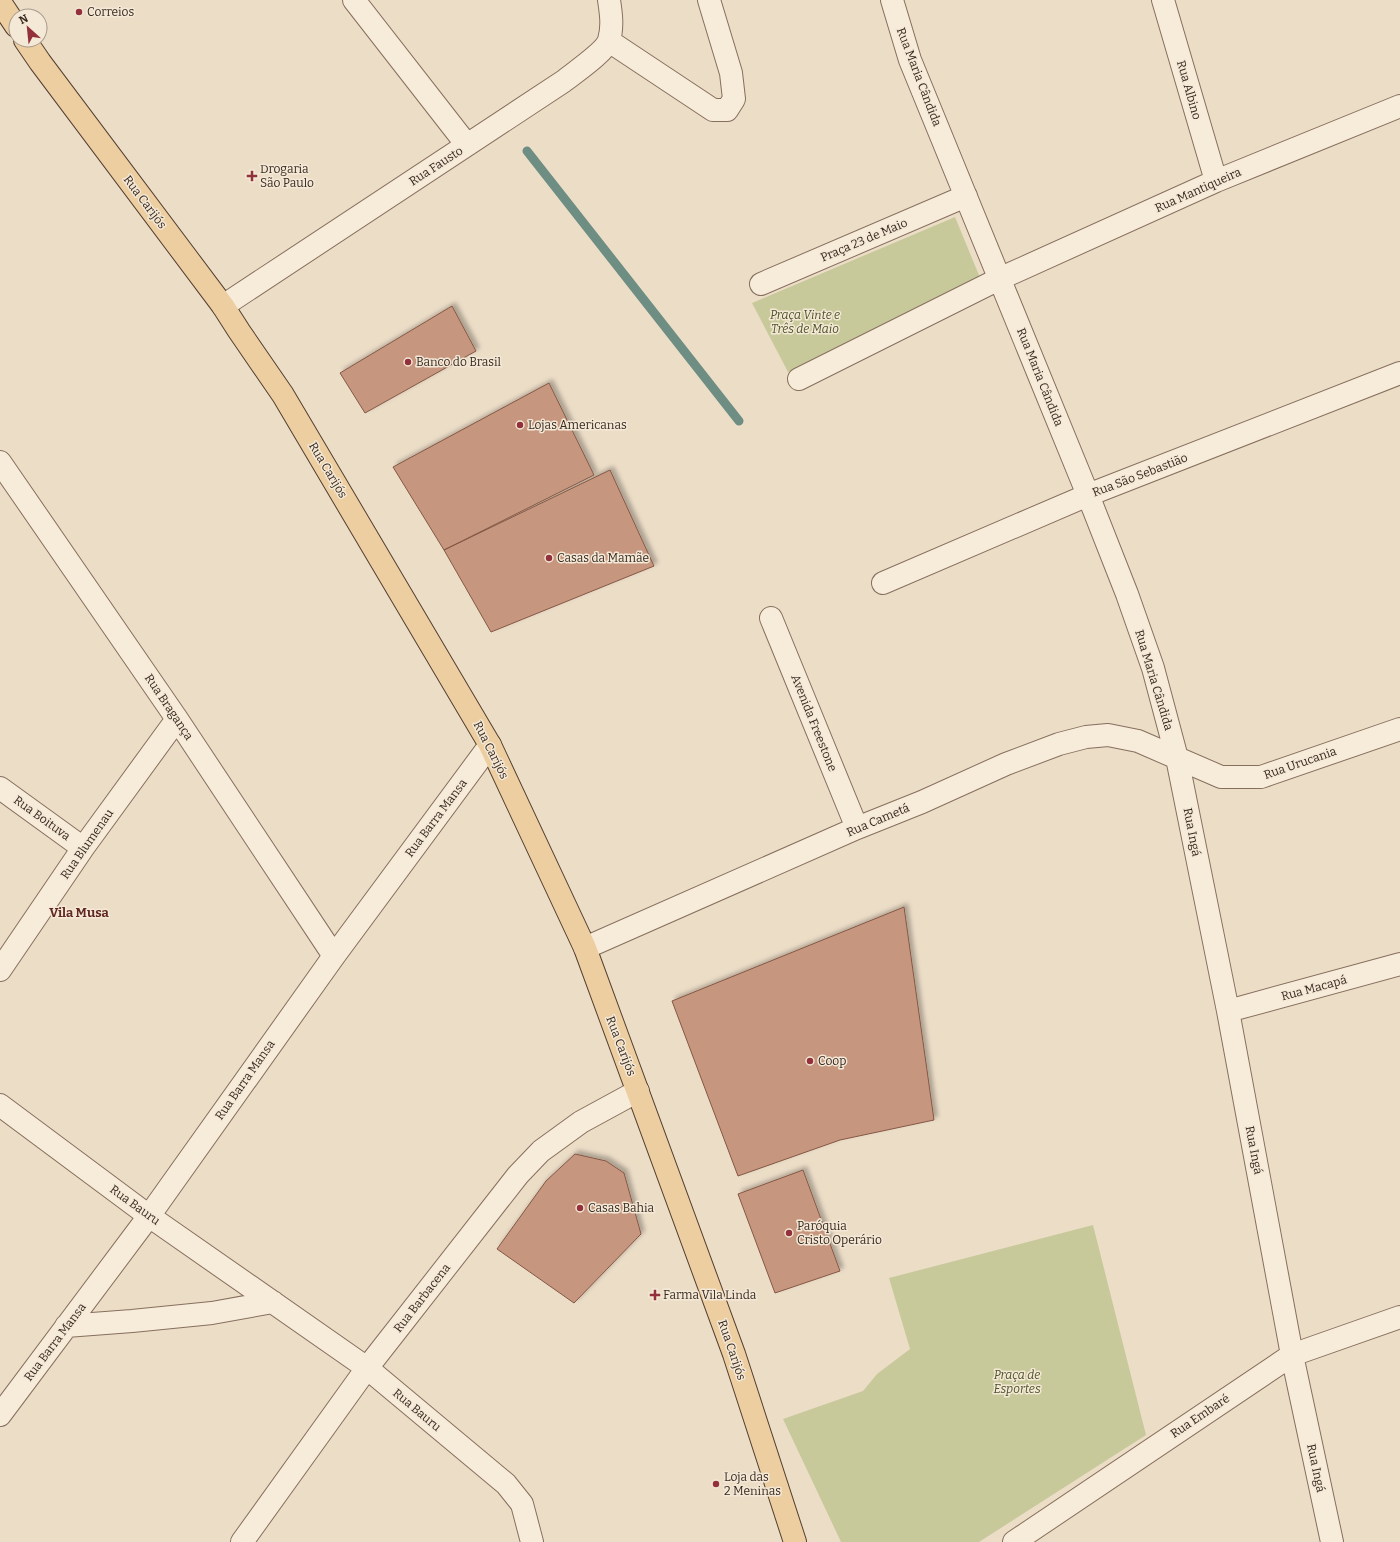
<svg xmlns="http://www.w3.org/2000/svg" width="1400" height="1542" viewBox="0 0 1400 1542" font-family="Bitter,serif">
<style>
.green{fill:#c8c99b}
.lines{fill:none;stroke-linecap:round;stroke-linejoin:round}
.stream{stroke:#6f8e83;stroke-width:9}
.building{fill:#c7967f;stroke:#845845;filter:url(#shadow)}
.street-casing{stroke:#866f5d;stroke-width:24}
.primary-casing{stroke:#543e31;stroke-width:24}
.street{stroke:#f7ebda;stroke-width:22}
.primary{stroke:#eccea1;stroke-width:22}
.poi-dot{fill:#92313b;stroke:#f4e8d6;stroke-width:1.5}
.labels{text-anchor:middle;stroke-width:3;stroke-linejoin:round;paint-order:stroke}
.poi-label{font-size:12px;fill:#372920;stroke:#f4e8d6;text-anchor:start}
.street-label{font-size:12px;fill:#372920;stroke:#f4e8d6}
.park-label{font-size:12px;font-style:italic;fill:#4c5328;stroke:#f4e8d6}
.neighbourhood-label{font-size:13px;font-weight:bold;fill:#612922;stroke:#f4e8d6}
</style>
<defs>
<filter id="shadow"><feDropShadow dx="3.5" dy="-3.5" stdDeviation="2" flood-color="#0004"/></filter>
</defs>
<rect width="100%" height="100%" fill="#ecddc7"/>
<path class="green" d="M955,217L981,280L788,372L752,303Z
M1093,1225L1146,1435L979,1542H841L783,1419L863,1391L877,1374L910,1349L889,1278Z"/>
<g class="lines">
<path class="stream" d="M527,151L739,421"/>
</g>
<path class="building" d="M452,306L476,351L365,413L340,373Z
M549,383L594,475L444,550L393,467Z
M610,470L654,566L491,632L444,550Z
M904,907L934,1120L840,1140L738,1176L672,1001Z
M575,1154L606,1161L624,1173L641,1234L574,1303L497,1249L546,1181Z
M803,1170L840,1271L775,1293L738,1194Z"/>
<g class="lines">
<g class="street-casing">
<path id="street" d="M354,0L467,145
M892,0L910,60L1088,495L1127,594L1153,668L1177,758L1228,1011L1292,1355L1332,1542
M1163,0L1216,181
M609,41L713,110H727L734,99L731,73L709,0
M761,284L966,196
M223,306L564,81C574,73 606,51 609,40C613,27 611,13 609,0
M799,379L999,279L1216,181L1400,106
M0,462L177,719L334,956
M883,583L1088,495L1400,373
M771,618L857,828
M0,788L83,848
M585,948L857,828L922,802L1006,764L1059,744L1086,737L1108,735L1138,741L1221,777H1261L1400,729
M0,970L83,848L177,719
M1228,1011L1400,964
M0,1105L149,1216L367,1368L506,1484L522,1504L532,1542
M66,1326L132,1321L212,1313L273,1302
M0,1415L149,1216L334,956L490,745
M242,1542L367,1368L518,1175L541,1151L581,1122L638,1091
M1014,1542L1292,1355L1400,1317"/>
</g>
<g class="primary-casing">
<path id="primary" d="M0,2L16,26
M25,40L40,62L223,306L239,331L283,395L490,745L585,948L734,1354L795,1542"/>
</g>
<use href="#street" class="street"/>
<use href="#primary" class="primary"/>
</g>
<g class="poi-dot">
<circle cx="79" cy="12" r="4"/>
<path d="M250 170h4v4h4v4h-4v4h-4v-4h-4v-4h4z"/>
<circle cx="408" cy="362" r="4"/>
<circle cx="520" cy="425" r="4"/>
<circle cx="549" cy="558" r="4"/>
<circle cx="810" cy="1061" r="4"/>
<circle cx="580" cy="1208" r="4"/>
<circle cx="789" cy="1233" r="4"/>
<path d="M653 1289h4v4h4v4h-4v4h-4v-4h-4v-4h4z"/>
<circle cx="716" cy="1484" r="4"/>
</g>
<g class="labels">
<g class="poi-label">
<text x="87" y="16">Correios</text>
<text x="260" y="173">Drogaria<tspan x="260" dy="14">São Paulo</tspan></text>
<text x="416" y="366">Banco do Brasil</text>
<text x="528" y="429">Lojas Americanas</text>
<text x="557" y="562">Casas da Mamãe</text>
<text x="818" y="1065">Coop</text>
<text x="588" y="1212">Casas Bahia</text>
<text x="797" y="1230">Paróquia<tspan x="797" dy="14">Cristo Operário</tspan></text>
<text x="663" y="1299">Farma Vila Linda</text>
<text x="724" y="1481">Loja das<tspan x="724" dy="14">2 Meninas</tspan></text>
</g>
<g class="street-label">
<text transform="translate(919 77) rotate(69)" y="4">Rua Maria Cândida</text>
<text transform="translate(1189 90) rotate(74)" y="4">Rua Albino</text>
<text transform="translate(436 166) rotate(-33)" y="4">Rua Fausto</text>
<text transform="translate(1198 190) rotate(-24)" y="4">Rua Mantiqueira</text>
<text transform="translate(145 202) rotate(53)" y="4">Rua Carijós</text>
<text transform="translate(864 240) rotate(-23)" y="4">Praça 23 de Maio</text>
<text transform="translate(1040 377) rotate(68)" y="4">Rua Maria Cândida</text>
<text transform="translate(328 470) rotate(59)" y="4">Rua Carijós</text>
<text transform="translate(1140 475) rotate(-21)" y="4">Rua São Sebastião</text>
<text transform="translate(1154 680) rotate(73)" y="4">Rua Maria Cândida</text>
<text transform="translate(169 707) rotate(56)" y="4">Rua Bragança</text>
<text transform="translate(814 723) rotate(68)" y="4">Avenida Freestone</text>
<text transform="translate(491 750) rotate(63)" y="4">Rua Carijós</text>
<text transform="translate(1300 763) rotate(-19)" y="4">Rua Urucania</text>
<text transform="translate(42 818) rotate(36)" y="4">Rua Boituva</text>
<text transform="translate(436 818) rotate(-53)" y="4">Rua Barra Mansa</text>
<text transform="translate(878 820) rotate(-23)" y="4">Rua Cametá</text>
<text transform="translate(1192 832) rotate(79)" y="4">Rua Ingá</text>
<text transform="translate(87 844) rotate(-55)" y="4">Rua Blumenau</text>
<text transform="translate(1314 988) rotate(-15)" y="4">Rua Macapá</text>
<text transform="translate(621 1046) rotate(69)" y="4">Rua Carijós</text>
<text transform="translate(245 1080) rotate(-55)" y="4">Rua Barra Mansa</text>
<text transform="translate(1254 1150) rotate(79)" y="4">Rua Ingá</text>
<text transform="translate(135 1205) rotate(36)" y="4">Rua Bauru</text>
<text transform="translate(422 1298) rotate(-52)" y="4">Rua Barbacena</text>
<text transform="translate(55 1342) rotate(-53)" y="4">Rua Barra Mansa</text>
<text transform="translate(732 1350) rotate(71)" y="4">Rua Carijós</text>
<text transform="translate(417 1410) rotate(40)" y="4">Rua Bauru</text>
<text transform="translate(1200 1416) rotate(-34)" y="4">Rua Embaré</text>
<text transform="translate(1316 1468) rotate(78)" y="4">Rua Ingá</text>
</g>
<g class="park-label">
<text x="805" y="319">Praça Vinte e<tspan x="805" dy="14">Três de Maio</tspan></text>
<text x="1017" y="1379">Praça de<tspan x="1017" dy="14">Esportes</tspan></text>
</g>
<g class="neighbourhood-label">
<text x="79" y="917">Vila Musa</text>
</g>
</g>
<g transform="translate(28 28) rotate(333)"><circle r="19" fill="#f4e8d6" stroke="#a89c8d"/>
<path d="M0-3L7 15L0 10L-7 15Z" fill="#92313b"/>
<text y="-6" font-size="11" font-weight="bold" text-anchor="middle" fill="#372920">N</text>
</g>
</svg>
